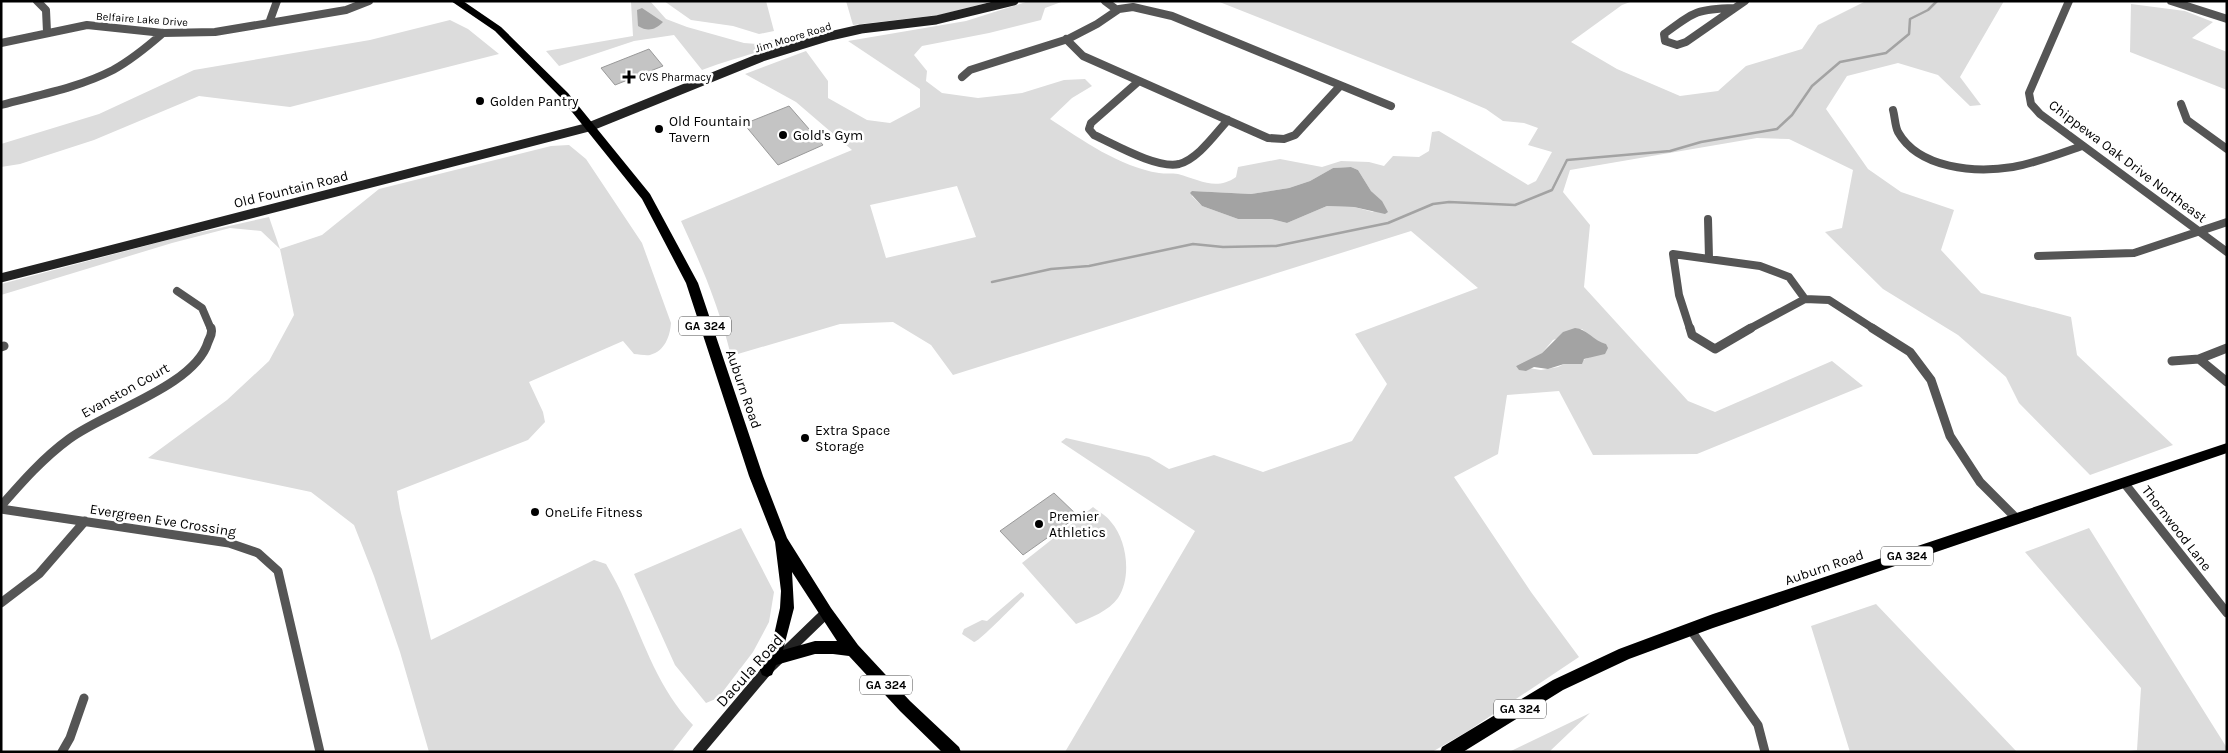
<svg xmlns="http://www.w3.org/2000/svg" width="2228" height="753" viewBox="0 0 2228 753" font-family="Karla,sans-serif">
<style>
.green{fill:#dcdcdc;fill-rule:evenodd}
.water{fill:#a3a3a3}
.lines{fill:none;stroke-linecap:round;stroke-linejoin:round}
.stream{stroke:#a3a3a3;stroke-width:2.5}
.building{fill:#c4c4c4;stroke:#999}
.street-far1{stroke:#555;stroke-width:8}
.street{stroke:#555;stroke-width:9}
.secondary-far1{stroke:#222;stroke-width:9}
.secondary{stroke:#222;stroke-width:11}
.primary{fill:#000;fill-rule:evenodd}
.poi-dot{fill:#000;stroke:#fff;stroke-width:2}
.labels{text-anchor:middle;stroke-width:5;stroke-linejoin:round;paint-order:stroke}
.far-street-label{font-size:11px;fill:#000;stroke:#fff}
.far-poi-label{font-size:11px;fill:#000;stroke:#fff;text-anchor:start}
.shield{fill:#fff;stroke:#4c4c4c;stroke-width:1}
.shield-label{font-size:12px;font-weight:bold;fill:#000}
.poi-label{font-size:14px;fill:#000;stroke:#fff;text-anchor:start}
.street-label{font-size:14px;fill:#000;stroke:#fff}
.near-street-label{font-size:16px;fill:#000;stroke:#fff}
</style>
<rect width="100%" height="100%" fill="#fff"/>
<path class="green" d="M635,1H650L666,19L687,27L744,43L757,44L791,35V39C763,53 731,58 702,70L674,35L634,41L559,66L546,51L633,36L631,2Z
M664,1H766L774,31L759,34L733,26L691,20Z
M846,1H994L939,15L853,25Z
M1029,1H1064L1045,8L1041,20L989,33L922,46L914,55L927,71L926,81L942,93L978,98L1022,93L1064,80L1085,79L1092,86L1072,98L1050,119C1082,140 1120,167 1159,173C1165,174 1172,173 1178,174C1200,180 1216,191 1236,177L1238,167L1280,159L1322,167L1341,161L1369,162L1384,166L1393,156L1419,157L1429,151L1432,132L1439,131L1528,185L1536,181L1552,152L1528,145L1538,128L1524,123L1503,121L1486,109L1451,94L1217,1H1633L1622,5L1571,42L1617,69L1680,96L1718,91L1746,66L1802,49L1818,25L1866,1H2004L1960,77L1981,105L1970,106L1938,75L1898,63L1847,76L1826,109L1868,169L1901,192L1954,210L1941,250L1981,293L2071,317L2077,355L2173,445L2090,475L2019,403L2006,377L1958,335L1883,289L1825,232L1842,228L1853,170L1789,139L1757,138L1570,170L1563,192L1590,225L1584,287L1688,401L1715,412L1832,361L1863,386L1697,454L1593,455L1559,391L1507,395L1498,454L1454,477L1531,592L1579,657L1468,731L1432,752H1065L1195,531L1061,442L1066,438L1149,457L1169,469L1214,455L1263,472L1352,441L1387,384L1355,334L1478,288L1411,231L953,375L931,345L893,322L840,324L731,356C720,309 701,264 681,221L852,150L796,102L745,74L806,51L828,81V98L867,120L890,123L920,107V89L848,41L966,21ZM1351,167L1358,170L1371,191L1382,202L1373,212L1354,207L1327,206L1287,223L1271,219H1238L1202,206L1192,196V191L1251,194L1289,188L1310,181L1333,168ZM957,186L976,237L886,258L870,205ZM1582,329L1597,342L1606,344L1593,356L1573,364H1564L1558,367L1541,370L1516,366L1542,353L1553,340Z
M2131,4L2185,11L2213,22L2192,38L2227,52V90L2130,52Z
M450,20L468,29L499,54L290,107L199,96L94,140L20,164L1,167V144L99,114L194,70L370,40Z
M569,145L586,159L642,243L671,323C670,336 665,351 650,355C646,356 639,354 634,354L623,341L529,382L543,412L545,422L528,440L397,491L400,509L431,640L594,560L606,564C613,576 620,589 625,601C645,645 659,690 693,725L672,752H429L400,652L374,576L354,525L311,492L148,458L227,400L269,361L294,315L280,249L261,231L230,228L172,243L1,295V284L179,237L269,217L280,249L322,235L379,189L551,146Z
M1093,507C1099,512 1107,516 1111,522C1127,540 1132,577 1118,598C1109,611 1090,618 1076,624L1022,563Z
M741,528L774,592L769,622L753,652L718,698L706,703L675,665L634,574Z
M2089,528L2227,748V752H2122L2137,750L2141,688L2025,552Z
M1021,592L1024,594V596C1016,603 979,642 974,642L962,634L964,629L982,620L987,621Z
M1876,604L2017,752H1850L1811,626Z
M1590,713L1549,752H1509Z"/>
<path class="water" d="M642,8L663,22C655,30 648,32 638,26L637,10Z
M1351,167L1358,170L1371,191L1382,201L1388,212L1385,214L1354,207L1327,206L1287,223L1271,219H1238L1202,206L1190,193L1192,191L1251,194L1289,188L1310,181L1333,168Z
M1575,328C1587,329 1594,341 1606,344L1608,348L1605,354L1584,359L1582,364H1564L1548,369L1534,367L1526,371L1519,370L1516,366L1542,353L1563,332Z"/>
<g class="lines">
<path class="stream" d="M992,282L1051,269L1089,266L1193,244L1223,247L1276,246L1388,223L1433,204L1449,202L1515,205L1552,190L1567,160L1670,151L1701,142L1777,129L1792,115L1812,86L1840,62L1886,53L1909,34L1910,19L1928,10L1937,1"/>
</g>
<path class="building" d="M649,49L663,66L615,85L601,68Z
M789,106L823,145L778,165L744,124Z
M1054,493L1078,516L1023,555L1000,531Z"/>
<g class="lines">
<path class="street-far1" d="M37,1L46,10L47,32
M1105,1L1117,10
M2069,1L2029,93L2031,104L2040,114L2227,252
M2171,1L2227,19
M1734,8C1696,9 1694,12 1664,34L1665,41L1677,45L1686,42L1745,1
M269,23L277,1
M1066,39L1083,56L1268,138L1284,139L1295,135L1340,86
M1,43L87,25L163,33L215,32L346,10L369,1
M962,77L970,70L1068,39L1097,24L1119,9L1133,7L1172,16L1391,106
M1139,81L1091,123L1089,129L1094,135C1114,144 1157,169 1179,164C1198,159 1215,134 1228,120
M2181,104L2187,120L2227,149
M1,105C38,95 78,88 113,70C131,60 147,47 163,33
M1893,110C1895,117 1895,126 1898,132C1919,169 1975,173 2013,167C2036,163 2059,154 2082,146
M1708,219L1709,258
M2038,256L2134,253L2227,222
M177,291L202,308L211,329
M1805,299L1829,300L1874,329
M1690,329L1679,295L1673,254L1760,266L1789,277L1805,299
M1749,329L1805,299"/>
<path class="street" d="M1690,328L1692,335L1715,349L1751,328
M1872,328L1910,352L1931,380L1950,436L1980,482L2017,519
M1,347L4,346
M2227,348L2199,359L2227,382
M2172,361L2199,359
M2125,484L2227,613
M1,506C22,482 43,458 69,439C105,412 195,386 208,342C210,337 213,333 211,328
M1,509L229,543L258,553L278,571L320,752
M1,603L39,574L85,521
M1690,629L1758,725L1765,752
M62,752L70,738L84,698"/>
<path class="secondary-far1" d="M1,278L589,127L762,57L830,36L861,29L936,20L1014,1"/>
<path class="secondary" d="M698,752L767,670L826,613"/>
<path class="primary" d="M451,1H463L501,27L568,93L650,194L698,283L763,476L787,538L831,608L858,645L910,701L959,747L961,752H942L900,711L849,656L833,654H815L776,665L772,675L767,677L762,675L760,670L774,635L780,608L781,591L775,542L749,476L686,283L642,199L560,97L495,31ZM792,572L837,641H815L783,650L794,608Z
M2227,443V453L1713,628L1629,659L1563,690L1463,752H1440L1442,747L1553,680L1619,649L1713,614Z"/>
</g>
<g class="poi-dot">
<path d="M626.5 69.5h5v5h5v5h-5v5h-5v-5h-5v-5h5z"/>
<circle cx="480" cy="101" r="5"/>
<circle cx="659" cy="129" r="5"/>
<circle cx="783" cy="135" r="5"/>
<circle cx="805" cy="438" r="5"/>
<circle cx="535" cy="512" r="5"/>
<circle cx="1039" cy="524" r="5"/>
</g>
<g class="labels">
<g class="far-street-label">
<text transform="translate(142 19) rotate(4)" y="4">Belfaire Lake Drive</text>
<text transform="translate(793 37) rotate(-17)" y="4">Jim Moore Road</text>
</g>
<g class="far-poi-label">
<text x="639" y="81">CVS Pharmacy</text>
</g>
<g class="shield">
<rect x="679" y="316.5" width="52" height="19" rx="4"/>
<rect x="1881" y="546.5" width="52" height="19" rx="4"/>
<rect x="860" y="675.5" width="52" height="19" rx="4"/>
<rect x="1494" y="699.5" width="52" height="19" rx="4"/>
</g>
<g class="shield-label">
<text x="705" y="330">GA 324</text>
<text x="1907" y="560">GA 324</text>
<text x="886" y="689">GA 324</text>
<text x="1520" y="713">GA 324</text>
</g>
<g class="poi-label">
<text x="490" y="106">Golden Pantry</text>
<text x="669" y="126">Old Fountain<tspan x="669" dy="16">Tavern</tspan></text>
<text x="793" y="140">Gold's Gym</text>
<text x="815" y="435">Extra Space<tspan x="815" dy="16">Storage</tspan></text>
<text x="545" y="517">OneLife Fitness</text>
<text x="1049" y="521">Premier<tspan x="1049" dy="16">Athletics</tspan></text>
</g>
<g class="street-label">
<text transform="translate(2128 161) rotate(37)" y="5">Chippewa Oak Drive Northeast</text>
<text transform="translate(291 189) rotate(-14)" y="5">Old Fountain Road</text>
<text transform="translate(744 389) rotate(71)" y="5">Auburn Road</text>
<text transform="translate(125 390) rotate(-29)" y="5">Evanston Court</text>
<text transform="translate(163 520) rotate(9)" y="5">Evergreen Eve Crossing</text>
<text transform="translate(2177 528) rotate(52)" y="5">Thornwood Lane</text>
<text transform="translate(1824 567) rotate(-19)" y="5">Auburn Road</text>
</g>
<g class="near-street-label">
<text transform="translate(749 670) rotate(-48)" y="6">Dacula Road</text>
</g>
</g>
<rect width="2228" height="753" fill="none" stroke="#000000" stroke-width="5"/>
</svg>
